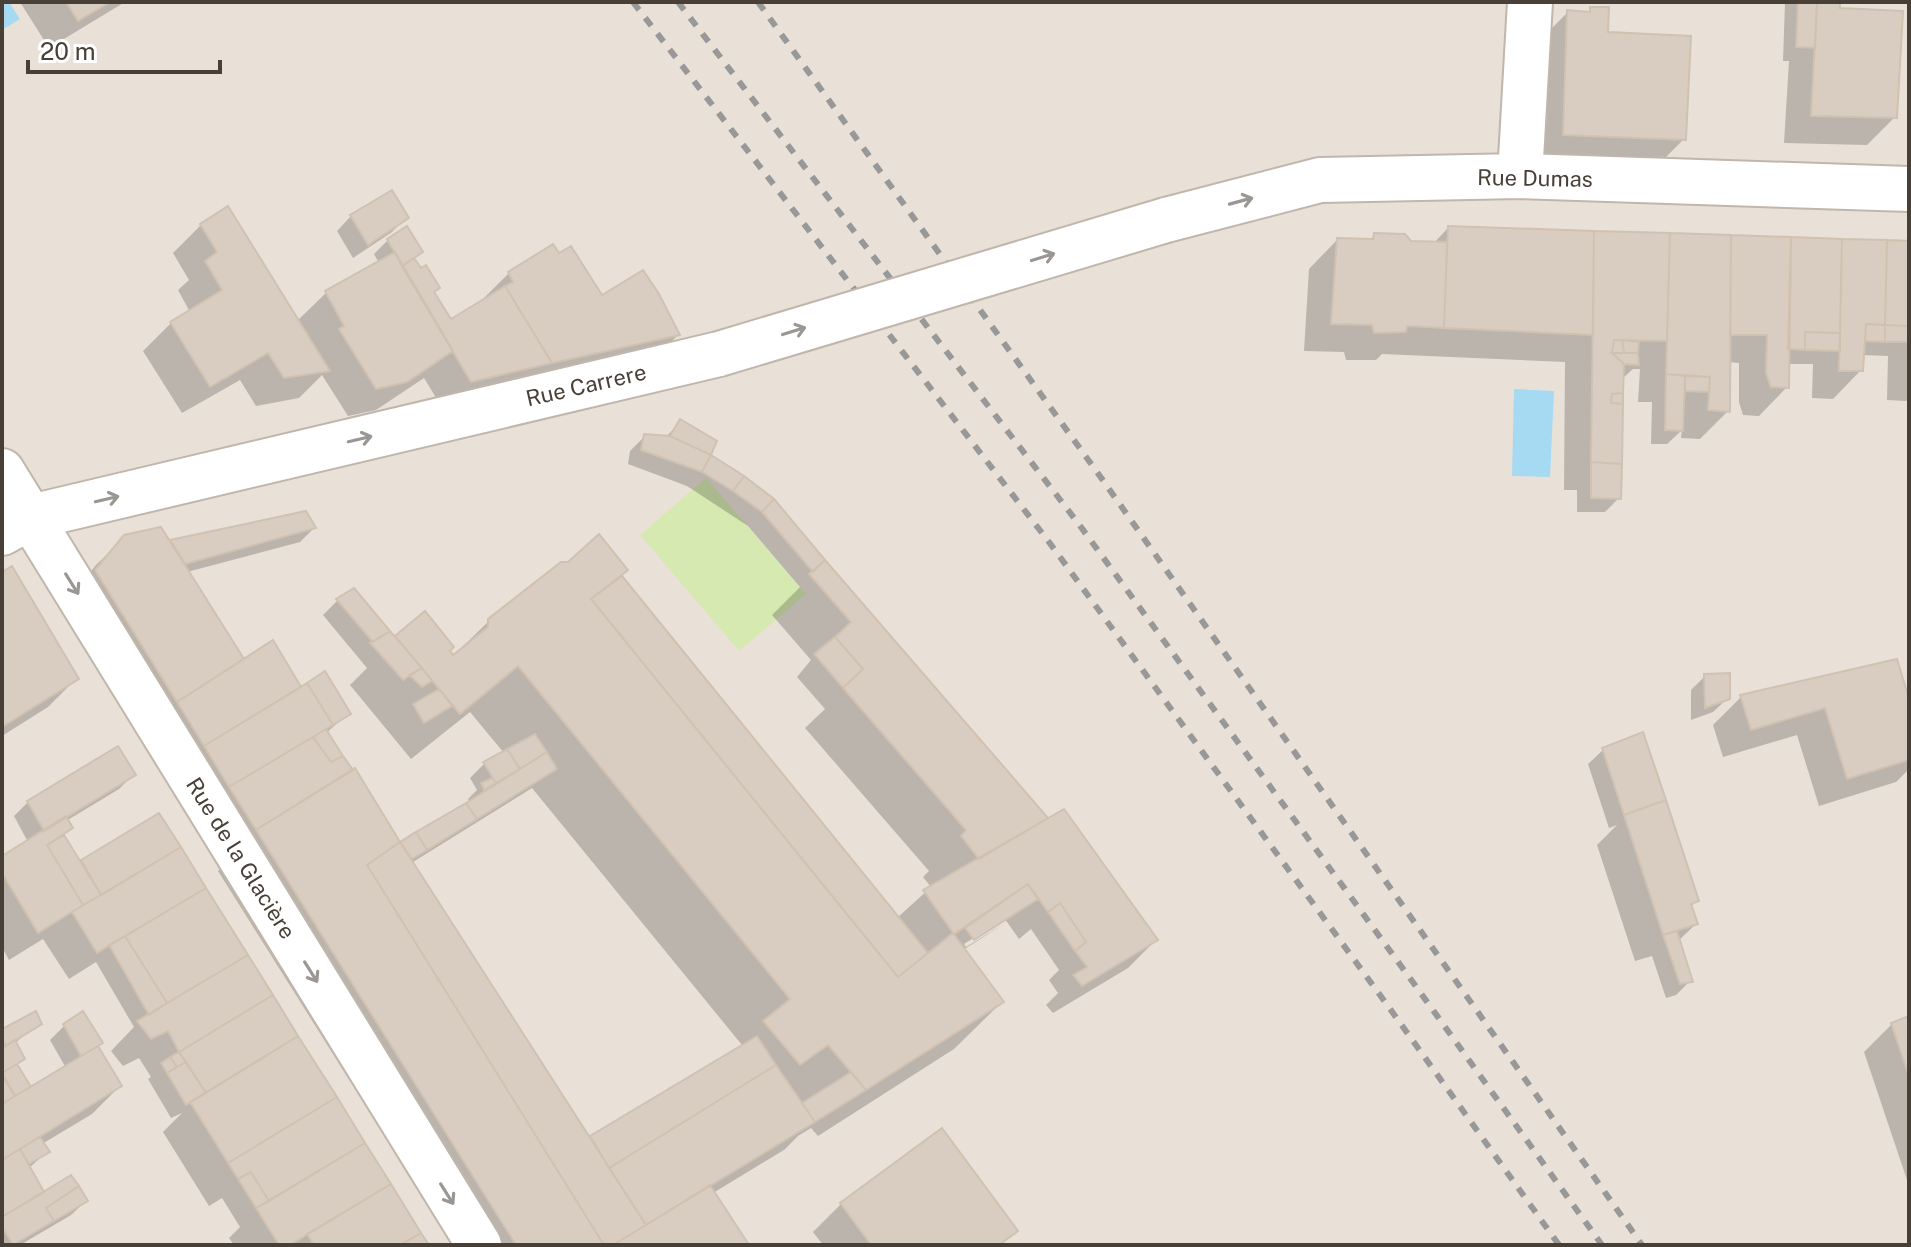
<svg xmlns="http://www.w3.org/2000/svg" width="1911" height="1247" viewBox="0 0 1911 1247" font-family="'Public Sans',sans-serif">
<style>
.residential{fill:#e9e1d7}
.green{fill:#d6e9b1}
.water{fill:#a5daf2}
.shadow{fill:#0003;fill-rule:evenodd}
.building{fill:#d9cdc1;stroke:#d1c1b1;stroke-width:2}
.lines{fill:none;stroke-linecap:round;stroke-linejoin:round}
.street-casing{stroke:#c0b6ab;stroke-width:48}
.street{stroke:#fff;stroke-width:44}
.rail{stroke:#989898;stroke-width:6;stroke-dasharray:10 10;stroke-linecap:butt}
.street-bridge-casing{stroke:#c0b6ab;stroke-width:48;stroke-linecap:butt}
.street-bridge{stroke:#fff;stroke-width:44}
.oneway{stroke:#9a9691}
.labels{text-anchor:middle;stroke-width:6;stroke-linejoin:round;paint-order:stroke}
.street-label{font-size:22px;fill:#484037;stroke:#fff}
</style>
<rect width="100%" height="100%" fill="#f5f0e9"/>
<path class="residential" d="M2,2H1909V1245H2Z"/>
<path class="green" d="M706,478L806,594L739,651L640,535Z"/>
<path class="water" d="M2,2H9L20,19L2,30Z
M1514,389L1554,391L1550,477L1512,476Z"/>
<path class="shadow" d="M20,2H125L49,48Z
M1785,2H1838V10L1895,117L1867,145L1784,143L1789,61H1783Z
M1591,9L1606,34L1684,139L1656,167L1536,163L1540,40L1568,12L1586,14Z
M351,216L406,217L392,232L353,258L337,231Z
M201,225L297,321L326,293L379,263L374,254L388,240L413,259L450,322L481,301L509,273L601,298L678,335L650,363L443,409L424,378L376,410L348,416L322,375L299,398L256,406L240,380L182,413L143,351L171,323L190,312L178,290L189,280L173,253Z
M1448,228L1909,244V398L1906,401L1887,400L1888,356L1862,355L1861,370L1833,399L1812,398L1813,364H1789L1787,387L1759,416L1743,415L1739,402V363L1728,362V411L1700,439L1681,438L1682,430L1667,444H1651L1652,402H1638L1640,369H1633L1623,378L1619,498L1605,512H1577V490H1564L1565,362L1382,354L1376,360H1346L1344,352L1304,351L1309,269L1337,240L1369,241L1375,235L1410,243L1433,244Z
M681,421L708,456L743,478L1045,818L1039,824L1156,940L1128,968L1053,1013L1046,1005L1058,993L1049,980L1059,970L1031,929L1019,939L1007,922L963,950L1002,1002L954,1049L818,1136L811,1128L798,1136L784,1150L713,1193L746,1245H453L218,871L229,860L68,600L96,565L125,537L169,544L314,528L300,542L187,572L243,662L349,713L326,733L401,844L469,801L468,799L477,790L470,778L484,764L504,753L470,712L411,759L350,685L367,668L323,615L337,601L354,590L395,639L424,614L452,657L489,621L612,583L897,918L931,887L923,877L929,871L805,728L825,709L797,677L811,660L772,615L800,587L748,526L687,486L628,464L630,451L644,437L665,438ZM532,788L742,1045L589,1140L413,862ZM1004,919L1007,922L966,947L964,944Z
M2,575L76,679L48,707L2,736Z
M1705,676L1728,698L1713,712L1691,720V690Z
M1741,697L1909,705V769L1896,782L1819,806L1797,735L1723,757L1713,725Z
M1603,750L1697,901L1690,907L1696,924L1678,941L1690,981L1676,995L1666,998L1652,956L1635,961L1597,845L1617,825L1609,828L1588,764Z
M133,775L119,789L66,821L70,828L62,836L81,862L159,815L427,1245H234L229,1238L240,1227L222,1198L209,1206L163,1132L182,1113L171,1118L148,1079L151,1077L139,1058L123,1066L111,1051L134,1027L96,962L69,979L43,939L9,960L2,947V858L28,842L14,816L28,802Z
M1909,1018V1186L1864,1052L1892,1024Z
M39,1023L14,1044L22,1059L15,1065L21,1094L66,1068L50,1040L64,1026L96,1047L120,1086L92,1114L42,1144L47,1152L29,1168L44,1195L86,1201L71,1215L20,1245H2V1032Z
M841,1204L1015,1231L1001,1245H823L813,1232Z"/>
<path class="building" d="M66,2H110L78,21Z
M1798,2H1817L1815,48L1796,47Z
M1817,2H1840V8L1903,11L1897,118L1811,116Z
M1590,7H1609L1608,32L1691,36L1686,140L1563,135L1567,10L1590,12Z
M392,190L409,218L368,245L350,215Z
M228,206L330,371L284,378L268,353L210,387L170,322L222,290L205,261L217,252L200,224Z
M407,226L423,252L402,266L387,239Z
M1448,226L1594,231L1593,335L1444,328Z
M1594,231L1670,233L1667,341L1614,340L1612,353L1624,364L1623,393L1612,394L1611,403L1623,404L1622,464L1591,462Z
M1374,233L1405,234L1411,241L1447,242L1444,328L1407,326L1406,332L1374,333L1372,325L1331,324L1337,238L1373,239Z
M1670,233L1731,235L1730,412L1708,410L1710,377L1666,374Z
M1731,235L1791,237L1789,388L1771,387L1766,373L1767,335H1730Z
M1791,237L1842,239L1840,333L1805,332V350L1788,349Z
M1842,239L1887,240L1885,325L1866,324L1863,371H1839Z
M1887,240L1909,241V326L1885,325Z
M553,244L559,253L571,246L602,295L643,270L659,294L680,335L552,363L505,286L513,282L508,272Z
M395,252L453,351L407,382L376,389L339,329L344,326L325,291Z
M414,258L421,268L426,265L440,288L434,292L451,319L505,286L552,363L471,382L402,266Z
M1866,324L1885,325V342L1865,341Z
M1885,325L1909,326V342H1885Z
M1805,332L1840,333V351L1805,350Z
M1614,340H1622L1624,353H1612Z
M1622,340L1639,342L1638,353H1624Z
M1612,353H1638L1639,365L1624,364Z
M1666,374L1685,376L1683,431L1665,430Z
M1685,376L1710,377L1709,392L1685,391Z
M1623,393V404L1611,403L1612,394Z
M680,419L717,441L711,455L670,436Z
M644,434L670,436L711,455L702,472L641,450Z
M711,455L744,476L733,491L702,472Z
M1591,462L1622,464L1621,499L1591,498Z
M744,476L774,499L762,512L733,491Z
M774,499L825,560L813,572L762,512Z
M306,511L316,528L185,564L170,540Z
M161,527L244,659L177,702L95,570L124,535Z
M599,534L628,570L591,599L898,977L953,933L1004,1002L866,1090L828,1045L800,1065L763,1021L790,999L518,666L460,714L395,636L425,611L454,647L450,651L453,655L488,627V619L561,562H568Z
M825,560L1048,818L979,859L961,836L966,830L843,688L863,669L835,637L851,622L809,574Z
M12,566L79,679L2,727V572Z
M622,576L928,953L898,977L591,599Z
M354,588L390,631L373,642L336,599Z
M390,631L422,668L403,680L370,643Z
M835,637L863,669L843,688L814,654Z
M273,640L301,687L204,746L177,702Z
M1897,659L1909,699V760L1847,779L1825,708L1751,730L1740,695Z
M422,668L432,681L422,687L409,675Z
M325,671L351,714L333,725L307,683Z
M1730,673V699L1705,708L1704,674Z
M307,683L333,725L229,787L204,746Z
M439,689L452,706L424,723L413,704Z
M326,729L343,756L331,762L313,737Z
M1643,732L1666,800L1624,815L1602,748Z
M535,734L547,752L520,769L507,749Z
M313,737L331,762L343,756L353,770L256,830L229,787Z
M118,746L136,775L44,831L27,801Z
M507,749L520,769L496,783L483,762Z
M547,752L557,769L477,819L466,803Z
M355,768L400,842L367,865L604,1245H516L256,830Z
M492,778L496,783L484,790L481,783Z
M1666,800L1699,901L1691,904L1698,924L1663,935L1624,815Z
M466,803L477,819L427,850L416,832Z
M1064,809L1158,940L1082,986L1073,975L1087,967L1075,951L1086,942L1060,903L1048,912L1028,884L954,934L923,890Z
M159,813L181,847L101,895L81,860Z
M66,816L73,828L47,845L83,905L38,933L2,873V856Z
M416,832L427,850L412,859L400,842Z
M64,835L101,895L83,905L47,845Z
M400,842L646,1225L613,1245H604L367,865Z
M181,847L206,888L97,953L72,912Z
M1028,884L1038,899L974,940L965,928Z
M206,888L248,955L167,1003L125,936Z
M1060,903L1086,942L1075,951L1048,912Z
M1677,931L1693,982L1680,984L1663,935Z
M125,936L167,1003L149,1015L109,945Z
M248,955L273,995L179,1052L168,1031L151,1039L137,1021Z
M273,995L298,1036L206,1093L179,1052Z
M36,1011L42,1024L6,1046L2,1040V1029Z
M83,1011L103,1043L81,1056L63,1024Z
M1909,1016V1076L1891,1023Z
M298,1036L337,1097L228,1163L190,1102Z
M757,1036L776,1065L609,1168L590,1136Z
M15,1040L25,1059L2,1073V1048Z
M98,1046L122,1086L2,1160V1104Z
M179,1052L186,1062L177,1067L170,1057Z
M170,1057L177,1067L167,1073L161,1063Z
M186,1062L206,1093L186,1105L167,1073Z
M17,1064L31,1087L15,1096L2,1073Z
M776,1065L815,1122L646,1225L609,1168Z
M851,1072L866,1090L815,1122L802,1103Z
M2,1075L15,1096L2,1104Z
M337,1097L365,1143L269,1201L251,1172L238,1179L228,1163Z
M942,1128L1018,1231L999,1245H871L840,1203Z
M40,1137L50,1152L29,1164L20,1149Z
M365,1143L391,1184L290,1245H279L256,1208Z
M20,1149L44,1192L2,1217V1160Z
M251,1172L269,1201L256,1208L238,1179Z
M71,1175L79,1186L46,1208L54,1221L13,1245L2,1227V1217Z
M391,1184L421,1233L400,1245H314L307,1234Z
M710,1185L749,1245H613L646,1225Z
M79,1186L88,1201L54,1221L46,1208Z
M421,1233L429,1245H400Z"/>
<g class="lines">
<g class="street-casing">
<path id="street" d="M1520,176L1530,2
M1166,220L1320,180L1520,176L1909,189
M2,471L479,1245
M2,533L31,517L719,354"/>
</g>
<use href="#street" class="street"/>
<path class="rail" d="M633,2L1049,542L1388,1006L1559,1245
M678,2L1078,523L1412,981L1602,1245
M758,2L1102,479L1642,1245"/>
<g class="street-bridge-casing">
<path id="street-bridge" d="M719,354L1166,220"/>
</g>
<use href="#street-bridge" class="street-bridge"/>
</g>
<defs><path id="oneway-shaft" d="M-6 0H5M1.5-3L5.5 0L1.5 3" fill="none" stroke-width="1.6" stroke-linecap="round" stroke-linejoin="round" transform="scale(2)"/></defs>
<g class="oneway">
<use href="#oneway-shaft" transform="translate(1241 201) rotate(-15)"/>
<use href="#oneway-shaft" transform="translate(1043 257) rotate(-17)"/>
<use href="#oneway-shaft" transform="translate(794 331) rotate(-17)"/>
<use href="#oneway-shaft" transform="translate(360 439) rotate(-13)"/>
<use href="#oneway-shaft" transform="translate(107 499) rotate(-13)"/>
<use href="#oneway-shaft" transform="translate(72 584) rotate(58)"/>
<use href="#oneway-shaft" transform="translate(311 972) rotate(58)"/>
<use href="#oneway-shaft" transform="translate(447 1194) rotate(58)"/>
</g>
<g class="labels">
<g class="street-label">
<text transform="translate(1535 178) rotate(1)" y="8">Rue Dumas</text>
<text transform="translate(586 385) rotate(-13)" y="8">Rue Carrere</text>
<text transform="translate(241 858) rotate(58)" y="8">Rue de la Glacière</text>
</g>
</g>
<rect width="1911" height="1247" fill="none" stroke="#484037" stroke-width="8"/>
<path d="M28 60v12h192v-12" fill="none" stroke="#484037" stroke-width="4"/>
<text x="40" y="60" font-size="24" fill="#484037" stroke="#ffffff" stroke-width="6" paint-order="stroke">20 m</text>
</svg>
